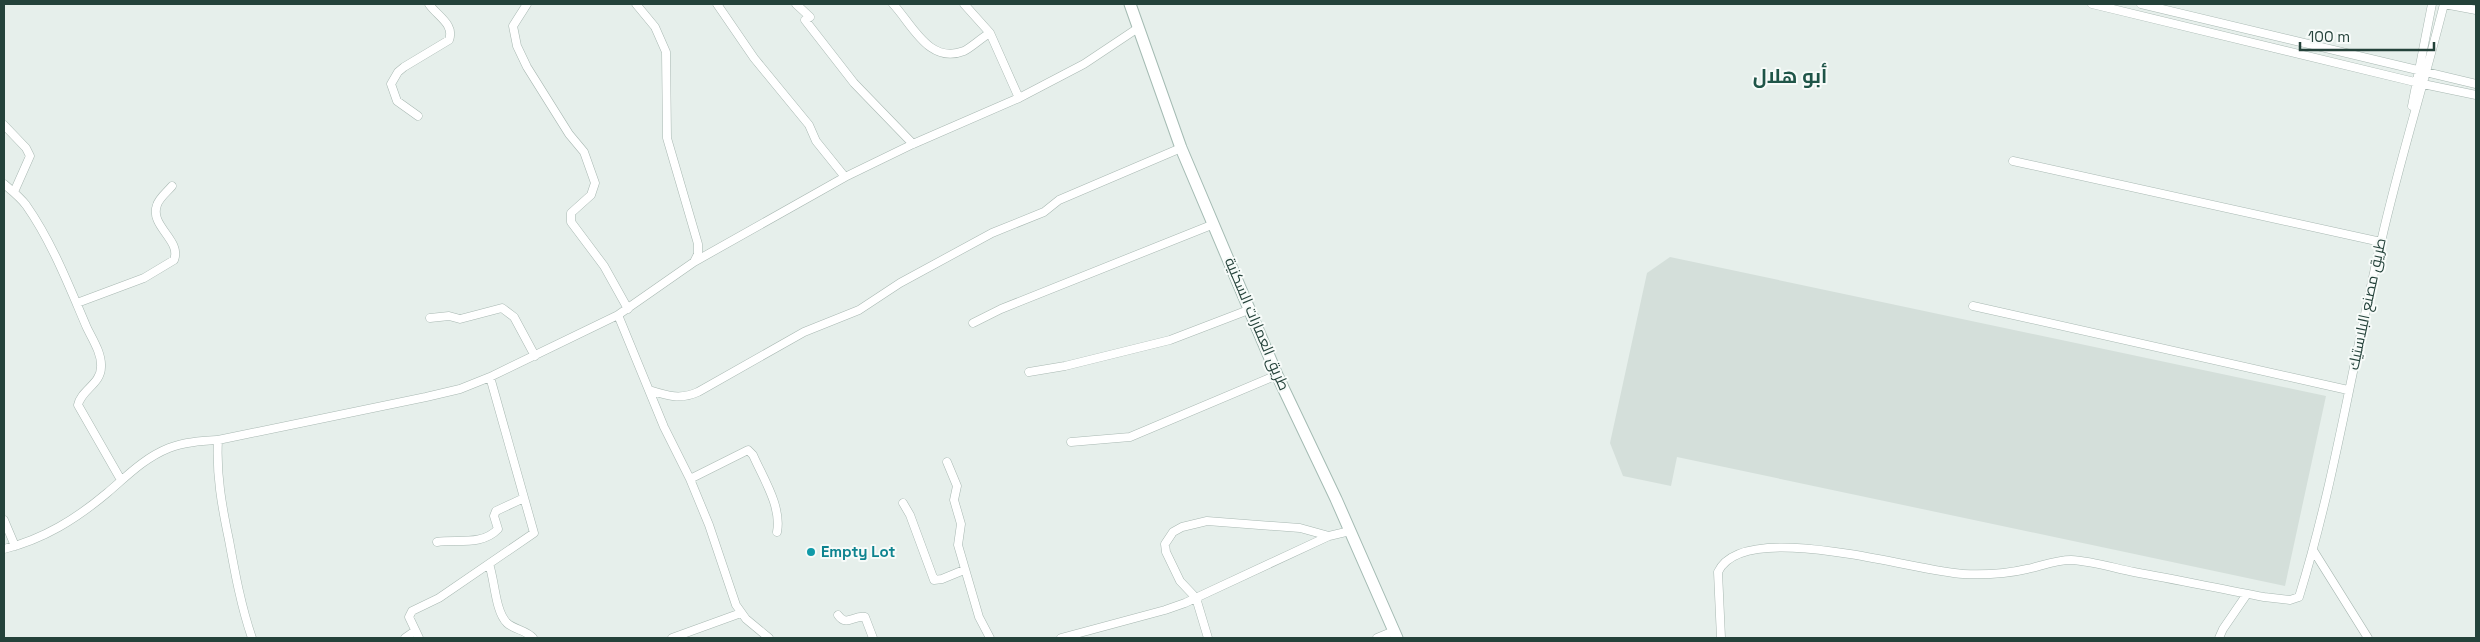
<svg xmlns="http://www.w3.org/2000/svg" width="2480" height="642" viewBox="0 0 2480 642" font-family="'Space Grotesk',Cairo,sans-serif">
<style>
.built{fill:#d4dfda}
.lines{fill:none;stroke-linecap:round;stroke-linejoin:round}
.street-casing{stroke:#a8b8b2;stroke-width:9}
.secondary-casing{stroke:#a4bbb3;stroke-width:13}
.street{stroke:#fff;stroke-width:8}
.secondary{stroke:#fff;stroke-width:11}
.culture-dot{fill:#0f9aa8;stroke:#f7fbf9;stroke-width:2}
.labels{text-anchor:middle;stroke-width:4;stroke-linejoin:round;paint-order:stroke}
.street-label{font-size:15px;fill:#24423a;stroke:#f7fbf9}
.culture-label{font-size:15px;font-weight:bold;fill:#0d838f;stroke:#f7fbf9;text-anchor:start}
.district-label{font-size:20px;font-weight:bold;fill:#1f5548;stroke:#f7fbf9}
</style>
<rect width="100%" height="100%" fill="#e6efeb"/>
<path class="built" d="M1670,257L2326,396L2285,586L1677,457L1671,486L1623,476L1610,443L1647,273Z"/>
<g class="lines">
<g class="street-casing">
<path id="street" d="M527,4L513,26L517,46L527,67L569,134L584,152L595,183L591,195L571,213V222L604,266L628,309
M636,4L655,27L666,52L667,138L698,244V254L694,262
M717,4L754,58L809,125L816,141L845,177
M796,4L810,17L805,20L854,83L913,144
M893,4C912,24 929,65 964,51C972,47 981,38 990,33
M964,4L990,33L1019,98
M2092,4L2423,84L2476,95
M2141,4L2476,84
M2412,106L2432,4
M418,116L397,101L391,84L398,72L404,67L449,40C455,24 437,16 429,4
M4,125L26,148L30,156L14,192
M2013,161L2381,242
M4,184C11,190 20,197 26,205C52,242 69,286 87,328C93,340 102,354 101,367C101,384 81,390 78,405L121,480
M77,303L144,278L174,260C182,240 149,226 157,205C159,198 167,192 172,186
M1973,306L2348,390
M618,315L664,427L690,479L709,525L736,605L746,619L769,638
M430,318L449,316L460,319L502,308L514,317L535,356
M973,323L1001,309L1214,224
M1029,372L1065,366L1170,340L1251,309
M649,390C668,396 680,400 698,392L804,332L859,310L900,283L992,233L1044,212L1059,200L1181,148
M218,440L426,397L460,389L490,377L618,315L694,262L845,177L913,144L1019,98L1084,64L1138,28
M1071,442L1130,437L1277,375
M947,462L957,486L954,500L961,524L958,545L979,617L990,638
M690,479L748,450L753,455C763,478 782,507 777,532
M903,503L910,515L934,580L942,579L964,570
M4,520L15,546
M437,542C457,539 482,546 498,529L494,516L496,511L524,498
M4,549C44,539 76,519 107,493C127,476 144,458 169,448C184,442 202,441 218,440C216,474 222,507 229,540C235,573 241,606 252,638
M2313,550L2368,638
M489,564C495,581 495,611 507,623C515,630 526,630 533,638
M838,615C846,627 854,615 865,617L873,638
M405,638L415,631
M419,638L409,617L412,611L439,598L534,533L490,377
M672,638L741,613
M1061,638L1165,610L1185,603L1329,536L1350,531
M1208,638L1196,598L1180,581L1166,552L1165,544L1173,532L1182,527L1207,521L1300,528L1329,536
M1377,638L1394,631
M1721,638L1718,572C1743,517 1913,571 1963,574C1985,575 2006,574 2027,569C2041,566 2056,560 2071,560C2092,561 2114,568 2134,572C2178,580 2221,589 2264,597L2290,600L2299,597C2335,481 2353,360 2381,242C2399,162 2424,84 2444,4L2476,10
M2219,638L2223,629L2247,594"/>
</g>
<g class="secondary-casing">
<path id="secondary" d="M1130,4L1181,148L1277,375L1336,499L1397,638"/>
</g>
<use href="#street" class="street"/>
<use href="#secondary" class="secondary"/>
</g>
<circle class="culture-dot" cx="811" cy="552" r="5"/>
<g class="labels">
<g class="street-label">
<text transform="translate(2367 304) rotate(-78)" y="5">طريق مصنع البلاستيك</text>
<text transform="translate(1257 324) rotate(67)" y="5">طريق العمارات السكنية</text>
</g>
<g class="culture-label">
<text x="821" y="557">Empty Lot</text>
</g>
<g class="district-label">
<text x="1790" y="83">أبو هلال</text>
</g>
</g>
<rect width="2480" height="642" fill="none" stroke="#24423a" stroke-width="10"/>
<path d="M2300 42v8h134v-8" fill="none" stroke="#24423a" stroke-width="2.5"/>
<text x="2308" y="42" font-size="15" fill="#24423a" stroke="#f7fbf9" stroke-width="4" paint-order="stroke">100 m</text>
</svg>
